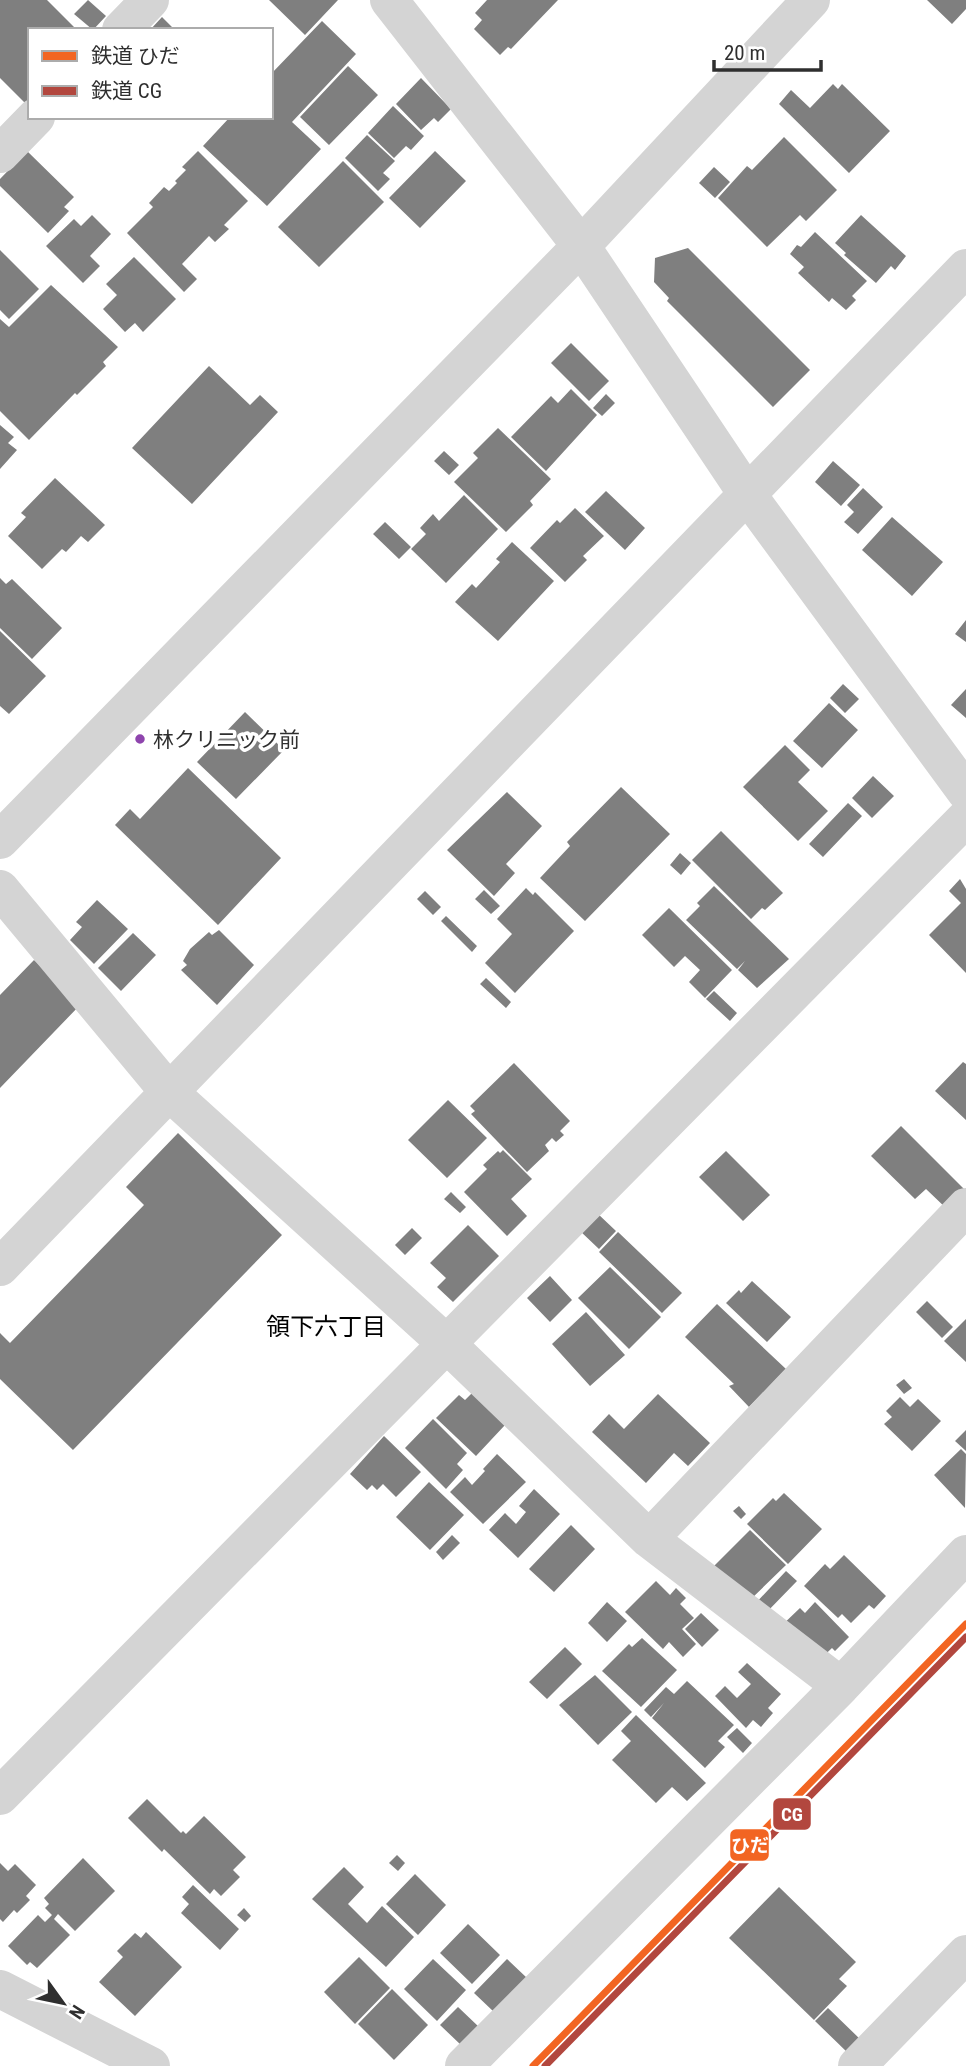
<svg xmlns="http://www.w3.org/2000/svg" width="966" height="2066" viewBox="0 0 966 2066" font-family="'Roboto Condensed','Noto Sans JP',sans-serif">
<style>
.building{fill:#7f7f7f}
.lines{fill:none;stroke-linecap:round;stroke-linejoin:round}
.minor{stroke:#d4d4d4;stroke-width:38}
.rail-1-casing{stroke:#fff;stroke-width:12}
.rail-2-casing{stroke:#fff;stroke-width:12}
.rail-1{stroke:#f26522;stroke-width:7}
.rail-2{stroke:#b2473e;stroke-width:7}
.bus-dot{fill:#8e44ad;stroke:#fff;stroke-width:2.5}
.labels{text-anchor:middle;stroke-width:7;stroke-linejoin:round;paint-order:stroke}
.bus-label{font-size:21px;fill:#2f2f2f;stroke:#fff;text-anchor:start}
.neighbourhood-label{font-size:24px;fill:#000;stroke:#fff}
.line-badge{stroke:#fff;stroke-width:2.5}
.badge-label{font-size:19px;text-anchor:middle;font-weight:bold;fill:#fff}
</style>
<rect width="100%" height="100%" fill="#fff"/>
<path class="building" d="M0,0H47L77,30H30V99L25,103L0,78Z
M88,0L106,16L93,30L74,14Z
M269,0H338L305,35Z
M487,0H558L511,49L508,47L500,55L474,29L482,20L475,13Z
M927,0H966V9L952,24Z
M162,17L175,30H150Z
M322,21L356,54L292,122L321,149L267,206L203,146L230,117H271V74Z
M348,66L378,95L329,145L300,117Z
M421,78L451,109L438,122L434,118L421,130L396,104Z
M833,84L838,89L842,84L890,131L849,173L779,104L791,90L810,108Z
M393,106L424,136L411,150L406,146L394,158L368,133Z
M367,135L395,161L383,173L390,179L378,191L345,158Z
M784,137L837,190L806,221L800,215L767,247L718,198L747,166L752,170Z
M27,151L74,197L64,207L69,211L48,233L0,186V179Z
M198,151L248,201L224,225L229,229L215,242L209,236L182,264L197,279L184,292L127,233L153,207L149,203L164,187L169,191L177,183L175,181L186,170L182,167Z
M435,151L466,181L420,228L389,198Z
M343,161L384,202L319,267L278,227Z
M714,167L730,182L715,198L699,183Z
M92,215L111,234L90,256L100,266L83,283L46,246L74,219L81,226Z
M861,215L906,256L895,270L891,266L876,283L844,255L846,253L835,243Z
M815,232L867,281L852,296L856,300L846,310L832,298L829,302L798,273L804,267L790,254L797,245L801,247Z
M688,248L810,370L773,407L667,301L669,298L654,282L655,258Z
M0,250L39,289L9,319L0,310Z
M134,257L176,299L143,332L135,323L125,332L103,309L117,295L106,284Z
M51,285L118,347L103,362L106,366L77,395L75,393L29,440L0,411V319L9,327Z
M571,343L609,381L589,401L551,363Z
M209,366L250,405L260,395L278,412L192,504L132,448Z
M571,389L597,415L546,471L511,437L551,396L558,403Z
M606,394L615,403L602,416L593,408Z
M0,425L14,437L8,443L17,450L0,469Z
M498,428L551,479L530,501L533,505L506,532L454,482L478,458L473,453Z
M444,451L459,465L449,475L434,461Z
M833,461L860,485L841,506L815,482Z
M55,478L105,525L88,542L81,536L66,552L62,549L42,569L8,536L26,517L21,513Z
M863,488L883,507L858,534L844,522L854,512L847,505Z
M606,491L645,528L625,550L585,512Z
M464,495L498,529L446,583L411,549L426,534L420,528L433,514L439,521Z
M575,508L604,536L583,556L587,560L565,582L530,548L557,520L560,523Z
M892,517L943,562L912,596L862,550Z
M385,522L411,547L399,559L373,534Z
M512,542L554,581L498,641L455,602L472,584L476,588L500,562L496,559Z
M0,578L6,584L12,579L62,628L32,659L0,628Z
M966,620V642L955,634Z
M0,631L46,676L9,714L0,706Z
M843,684L859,699L845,713L830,698Z
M966,689V718L951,705Z
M829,703L858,730L822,768L793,741Z
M245,712L284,750L236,799L197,762Z
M785,745L810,770L798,782L828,811L798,841L743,787Z
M188,768L281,858L218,925L115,825L130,809L140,819Z
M873,776L894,796L872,818L852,798Z
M621,787L670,834L585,921L540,878L570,846L567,842Z
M507,792L542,826L506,864L515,873L494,896L447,850Z
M848,803L862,816L823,857L809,844Z
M721,831L783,893L765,910L762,908L751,919L692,860Z
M680,853L691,863L681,875L670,865Z
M960,879L966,889V973L929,935L961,903L949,891Z
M714,886L789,959L757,988L738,970L745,961L737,969L686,920L700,906L697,903Z
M526,888L533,895L535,892L574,931L515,993L485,963L512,934L497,919Z
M484,890L500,906L491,914L475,899Z
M425,891L441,907L433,915L417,899Z
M97,900L128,929L94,964L70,940L82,927L76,922Z
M669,908L732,970L705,998L689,982L700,970L685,956L674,967L642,935Z
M446,916L477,946L472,952L441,921Z
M219,930L254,965L217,1005L181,970L187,965L183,961L190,949L209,932L212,935Z
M133,933L156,955L121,991L98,968Z
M34,960L81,1004L0,1088V995Z
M486,978L511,1002L506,1008L480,984Z
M714,991L737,1013L730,1021L706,999Z
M963,1062L966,1064V1120L935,1091Z
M514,1063L570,1121L560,1131L564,1135L556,1142L552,1138L545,1145L549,1151L527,1172L471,1114L475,1111L470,1106Z
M448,1100L487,1138L447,1178L408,1140Z
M901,1126L966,1191L948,1210L926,1189L915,1199L871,1156Z
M178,1133L282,1235L73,1450L0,1379V1333L10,1343L144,1205L126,1187Z
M503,1150L532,1179L511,1199L527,1216L507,1236L464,1192L487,1169L483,1165L498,1151L500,1153Z
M726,1151L770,1195L743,1221L699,1177Z
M451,1192L466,1207L460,1213L444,1199Z
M597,1213L616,1231L599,1249L579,1230Z
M468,1225L499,1256L453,1302L437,1287L446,1278L430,1263Z
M412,1228L422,1238L405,1255L395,1245Z
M618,1232L682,1293L662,1313L599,1252Z
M610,1267L661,1317L629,1349L578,1298Z
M550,1276L572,1300L550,1322L527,1298Z
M752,1281L791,1317L767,1342L726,1303L739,1290L741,1293Z
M927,1301L953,1327L942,1338L916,1312Z
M717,1304L786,1369L749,1407L729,1386L734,1384L685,1337Z
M586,1312L625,1355L590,1386L552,1344Z
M966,1319V1362L944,1341Z
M904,1379L912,1388L904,1394L896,1385Z
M472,1393L505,1425L476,1456L436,1418L459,1395L465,1400Z
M658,1394L710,1443L688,1466L674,1453L646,1483L592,1432L609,1414L624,1429Z
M900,1397L910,1407L918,1399L941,1421L912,1451L884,1424L892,1417L886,1411Z
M433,1419L467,1453L457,1464L463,1470L446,1489L405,1448Z
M966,1430V1451L955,1441Z
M384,1436L421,1472L396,1497L383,1484L377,1490L372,1485L367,1490L350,1474Z
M961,1449L966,1454L965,1508L934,1475Z
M497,1454L526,1482L483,1524L450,1492L465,1477L472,1485L485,1471L483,1469Z
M429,1482L464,1515L430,1550L396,1517Z
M534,1489L560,1514L518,1558L489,1530L505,1513L516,1524L526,1512L519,1506Z
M784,1493L822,1529L788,1564L747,1524L773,1498L776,1501Z
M739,1506L746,1514L741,1519L733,1511Z
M571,1525L595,1549L554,1592L529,1569Z
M750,1530L786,1565L749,1601L714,1566Z
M452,1535L460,1543L443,1560L436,1552Z
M844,1555L886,1596L874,1609L869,1605L851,1623L842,1614L838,1618L804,1586L825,1564L830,1569Z
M786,1571L797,1581L763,1616L753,1606Z
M656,1581L670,1595L676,1588L686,1598L680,1604L694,1618L682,1629L696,1644L683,1657L669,1642L663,1649L625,1612Z
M607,1602L627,1621L607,1642L588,1623Z
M815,1602L849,1637L835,1651L832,1648L813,1666L777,1630L800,1608L805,1613Z
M701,1613L719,1630L702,1647L685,1629Z
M642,1638L677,1670L641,1707L602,1671L629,1644L632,1647Z
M565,1647L582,1664L547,1699L529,1682Z
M747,1663L781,1694L768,1708L773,1713L761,1727L753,1720L746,1728L715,1696L725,1686L737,1698L751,1684L738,1672Z
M595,1675L632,1712L598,1745L559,1705Z
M687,1681L734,1725L718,1741L725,1747L705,1768L652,1718L664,1703L651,1717L644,1710L666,1687L674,1694Z
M636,1715L706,1783L687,1801L672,1787L656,1803L612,1760L631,1741L621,1731Z
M737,1728L752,1743L743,1753L727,1737Z
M147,1799L181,1833L183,1831L186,1834L204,1816L246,1857L233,1870L240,1877L221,1896L214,1889L210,1894L164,1849L162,1852L128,1818Z
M397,1855L405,1863L398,1871L389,1863Z
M83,1858L115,1891L75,1931L58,1914L54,1919L70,1935L37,1968L30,1962L27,1965L8,1946L38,1915L45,1922L52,1915L45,1908L49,1904L44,1898Z
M0,1863L8,1871L15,1864L36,1885L26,1896L30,1900L17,1913L14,1910L3,1922L0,1919Z
M344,1867L364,1887L348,1904L367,1923L382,1906L414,1937L386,1967L312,1899Z
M415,1874L446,1905L418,1935L386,1904Z
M193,1885L239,1929L220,1950L181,1913L189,1904L182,1897Z
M779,1887L856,1962L839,1979L847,1986L814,2020L729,1938Z
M244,1908L251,1916L245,1922L237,1915Z
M468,1924L500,1955L472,1984L440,1953Z
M146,1932L182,1967L135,2016L99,1982L123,1957L117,1951L135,1933L141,1938Z
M359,1957L390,1988L355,2024L324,1992Z
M433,1959L466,1990L437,2021L404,1989Z
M507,1959L527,1978L494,2012L474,1993Z
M392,1989L428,2025L394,2060L358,2024Z
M458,2007L479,2027L461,2045L440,2025Z
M828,2008L862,2041L849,2054L815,2021Z"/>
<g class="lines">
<path class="minor" d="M389,0L581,246L747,494L966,792
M121,30L150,0
M0,154L36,117
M0,840L581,246L811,0
M0,889L169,1092L448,1345L649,1539L841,1686
M0,1267L966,268
M649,1539L966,1207
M0,1796L966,818
M0,1989L151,2066
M464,2066L841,1686L966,1554
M857,2066L966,1954"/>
<g class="rail-1-casing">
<path id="rail-1" d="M533,2066L966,1624"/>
</g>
<g class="rail-2-casing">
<path id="rail-2" d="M545,2066L966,1637"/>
</g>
<use href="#rail-1" class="rail-1"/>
<use href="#rail-2" class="rail-2"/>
</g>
<circle class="bus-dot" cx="140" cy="739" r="6"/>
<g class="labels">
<g class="bus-label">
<text x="153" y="747">林クリニック前</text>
</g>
<g class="neighbourhood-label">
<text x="326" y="1335">領下六丁目</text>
</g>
</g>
<g class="line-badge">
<rect x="772" y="1797" width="40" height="34" rx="7" fill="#b2473e"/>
<rect x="729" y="1828" width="41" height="34" rx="7" fill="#f26522"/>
</g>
<g class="badge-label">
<text x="792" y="1821">CG</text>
<text x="750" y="1852">ひだ</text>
</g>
<rect x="28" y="28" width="245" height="91" fill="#ffffff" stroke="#acacac" stroke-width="2"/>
<rect x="42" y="51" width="35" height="10" fill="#f26522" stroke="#acacac" stroke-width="2"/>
<text x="91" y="63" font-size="21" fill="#2f2f2f">鉄道 ひだ</text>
<rect x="42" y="86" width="35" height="10" fill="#b2473e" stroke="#acacac" stroke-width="2"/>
<text x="91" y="98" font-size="21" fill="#2f2f2f">鉄道 CG</text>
<g transform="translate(63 2003) rotate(123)" stroke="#ffffff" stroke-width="5" paint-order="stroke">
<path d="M0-5L12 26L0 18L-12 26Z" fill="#2f2f2f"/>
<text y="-10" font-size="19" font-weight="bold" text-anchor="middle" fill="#2f2f2f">N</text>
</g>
<path d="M714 60v10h107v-10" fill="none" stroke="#2f2f2f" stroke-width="3.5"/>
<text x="724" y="60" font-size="21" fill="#2f2f2f" stroke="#ffffff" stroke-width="5" paint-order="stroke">20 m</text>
</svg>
